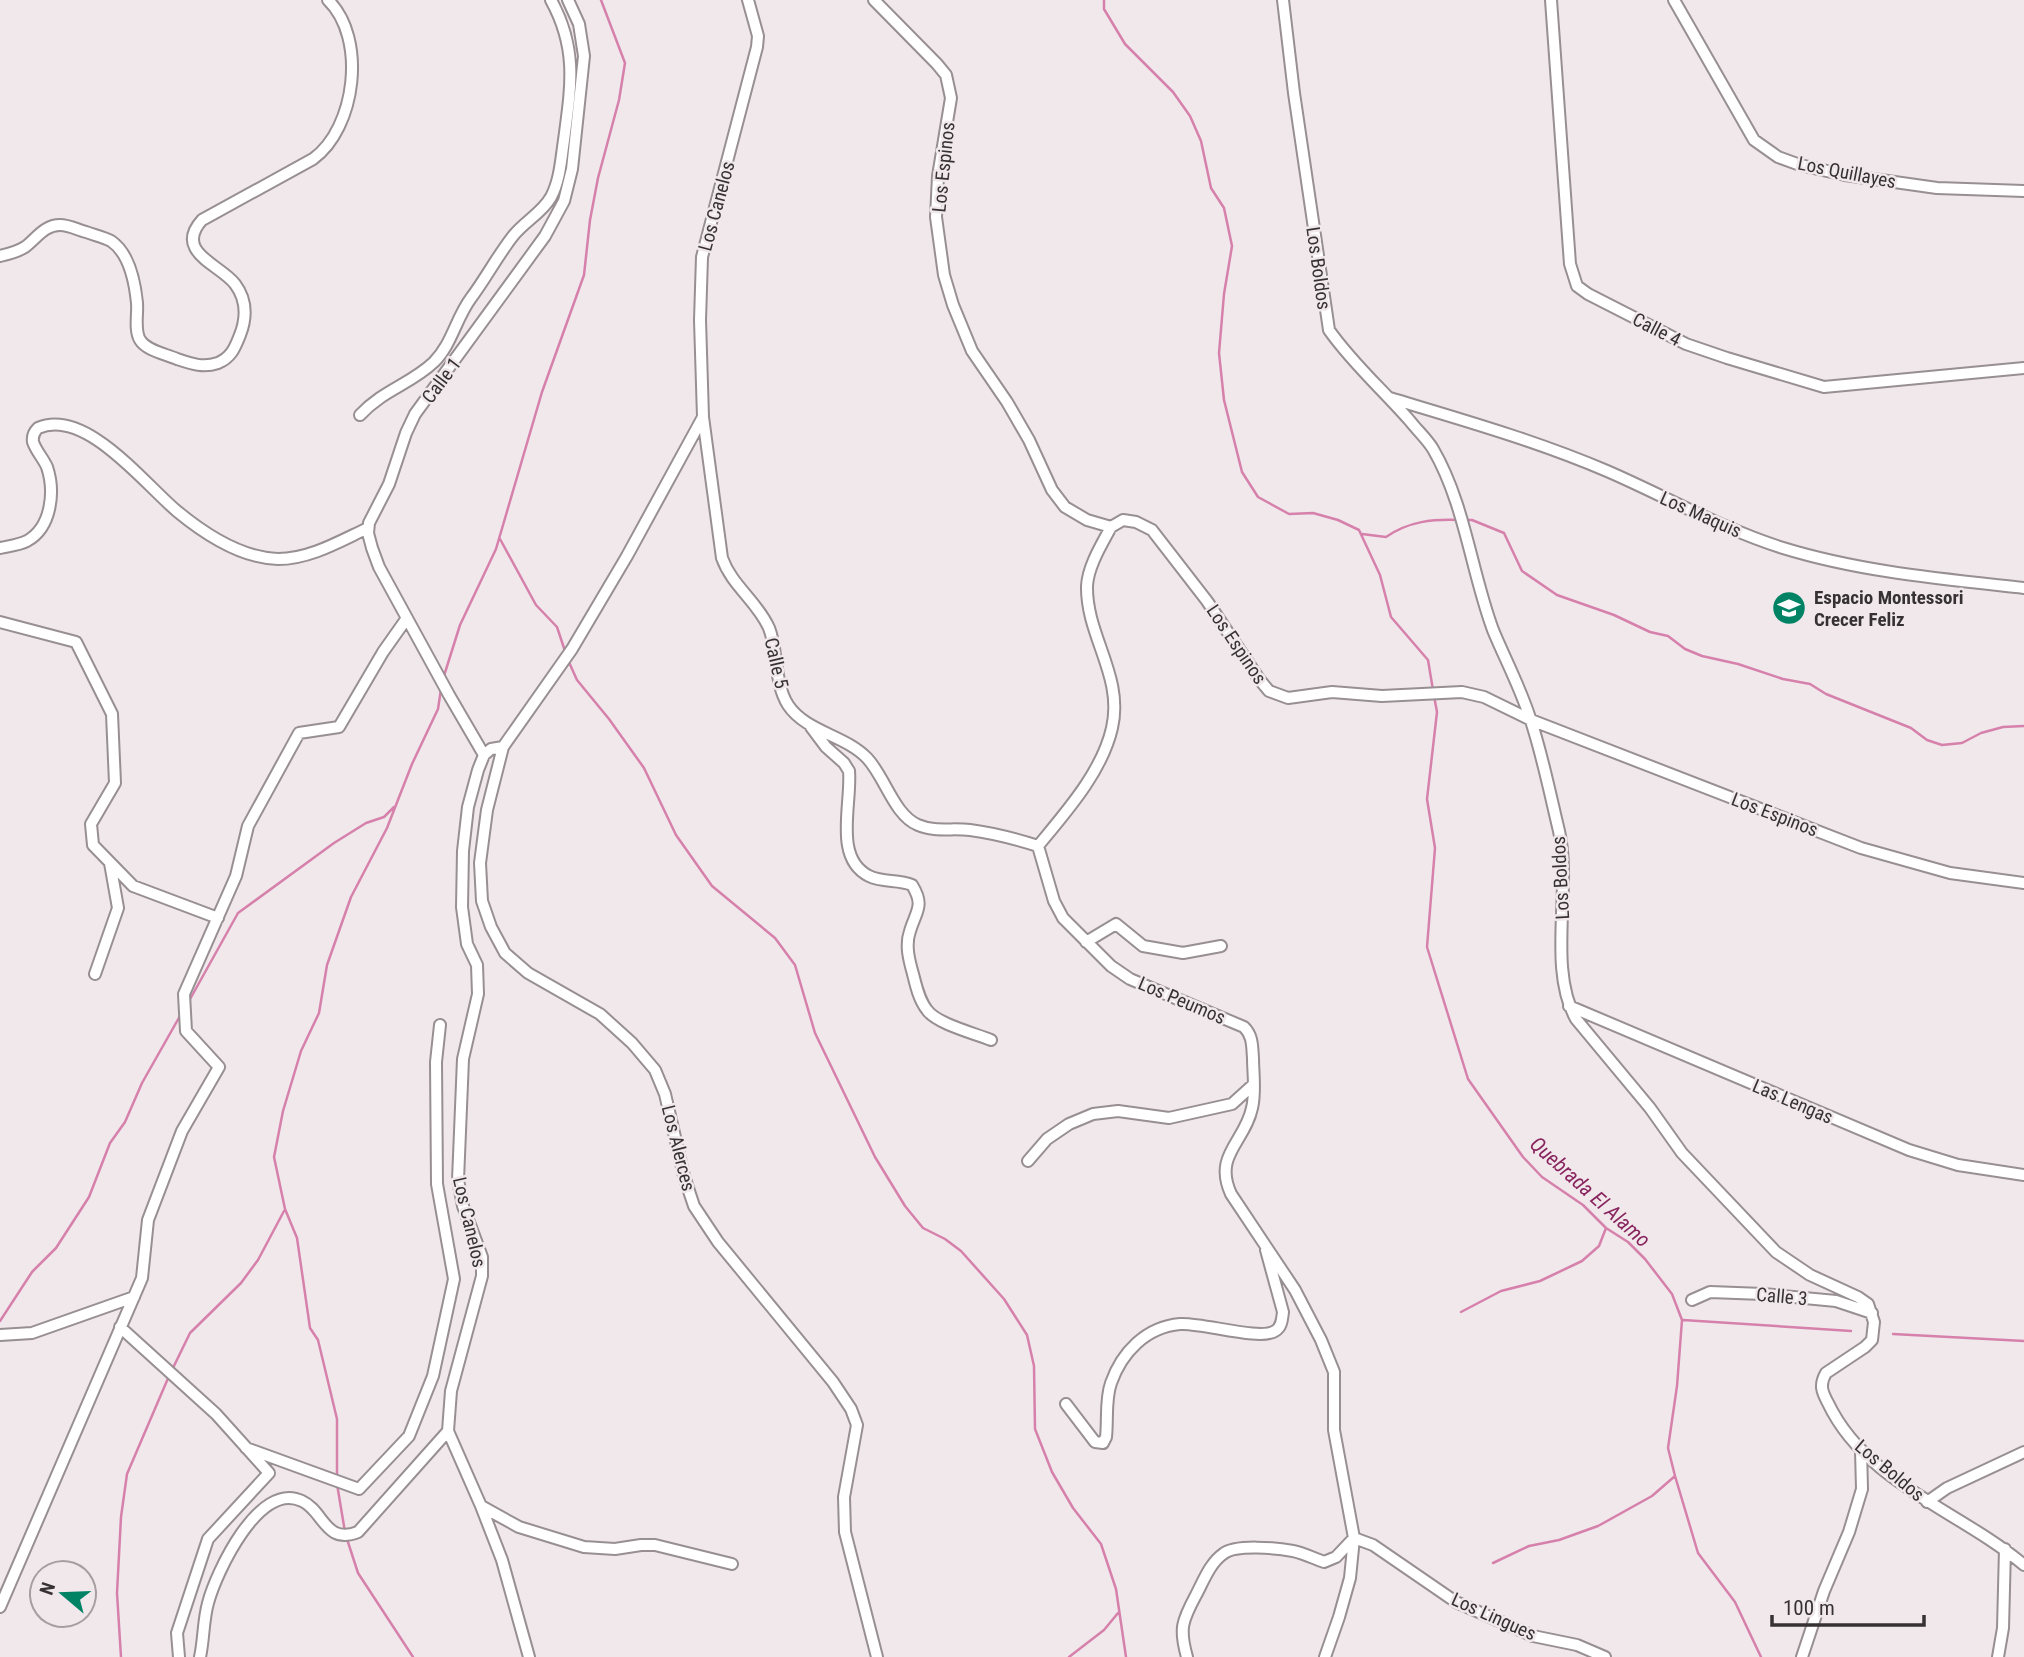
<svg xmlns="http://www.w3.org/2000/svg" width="2024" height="1657" viewBox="0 0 2024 1657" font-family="'Roboto Condensed',sans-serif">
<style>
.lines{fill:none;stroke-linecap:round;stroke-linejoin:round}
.stream{stroke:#d681ab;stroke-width:2.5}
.street-casing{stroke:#978f92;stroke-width:14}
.street{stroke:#fff;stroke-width:10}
.labels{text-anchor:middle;stroke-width:5;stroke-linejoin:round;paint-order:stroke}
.street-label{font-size:19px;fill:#363234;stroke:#f1e8ec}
.poi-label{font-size:19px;font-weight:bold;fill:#363234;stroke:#f1e8ec;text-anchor:start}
.water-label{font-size:21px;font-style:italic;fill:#89255e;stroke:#f1e8ec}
</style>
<rect width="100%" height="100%" fill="#f1e8ec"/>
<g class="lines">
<path class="stream" d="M1104,0V9L1125,44L1173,92L1190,116L1201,141L1211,188L1224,208L1232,246L1224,294L1219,353L1224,400L1242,472L1258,497L1289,514L1313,513L1338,520L1359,530L1380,575L1391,617L1428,660L1433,690
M1466,520H1472L1504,533L1522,571L1557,595L1614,615L1650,632L1668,636L1685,649L1702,656L1738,664L1783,679L1810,684L1826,694L1911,728L1927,740L1942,745L1962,743L1981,733L2003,727L2024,726
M1362,534L1386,537C1409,521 1433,519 1459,520
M500,539L536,605L557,627L566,654
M568,660L577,680L609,719L644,768L676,835L712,886L775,938L795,965L815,1033L875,1157L905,1206L923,1228L945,1239L961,1251L1004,1299L1027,1335L1034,1366L1035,1429L1052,1472L1073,1508L1101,1544L1116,1589L1126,1657
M443,679L460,625L496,549L542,392L584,275L590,220L598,178L619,100L625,63L601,0
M1434,696L1437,712L1427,799L1435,848L1427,947L1468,1079L1523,1157L1542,1177L1583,1205L1606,1228L1628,1242L1645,1259L1672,1294L1682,1320L1677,1386L1668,1448L1675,1476L1698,1553L1735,1602L1761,1657
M189,1001L238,913L334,843L366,823L384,817L394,807
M1461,1312L1501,1291L1540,1281L1582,1261L1599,1246L1606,1228
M1683,1320L1851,1331
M0,1321L32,1272L56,1248L89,1197L110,1143L125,1122L142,1083L180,1016
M1893,1334L2024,1341
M172,1370L190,1333L241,1283L258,1260L284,1211
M337,1477V1419L318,1340L310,1328L297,1238L285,1209L274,1157L283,1111L301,1051L319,1013L327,965L351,897L387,828L412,764L438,709L441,689
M337,1484L345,1532
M347,1539L358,1573L413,1657
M1493,1563L1529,1546L1559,1540L1598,1526L1652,1496L1675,1476
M121,1657L117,1593L121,1517L127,1474L169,1376
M1069,1657L1104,1630L1118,1613"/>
<g class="street-casing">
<path id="street" d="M748,0L758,36L757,47L702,257L700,320L703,417L722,558C732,586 757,601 769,628C778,650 774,683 788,705C806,732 845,735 867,758C885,777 894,815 918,825C934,832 953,828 970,830C993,833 1016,839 1038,846
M874,0L937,64L946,75L951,98L938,176L936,217L944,275L953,305L972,351L1007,402L1029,440L1052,490L1065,507L1087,520L1111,527L1123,520L1136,522L1152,530L1207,601L1259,679L1269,691L1288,698L1332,692L1382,696L1462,692L1484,697L1531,720L1861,848L1950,873L2024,883
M1283,0L1294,93L1329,330C1352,363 1383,390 1410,421C1417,430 1427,439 1433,449C1465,504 1471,571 1493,630C1505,659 1520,687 1530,718C1542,753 1550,794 1559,831C1572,888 1547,968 1576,1019L1650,1108L1682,1153L1776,1252L1810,1275L1858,1297L1868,1304L1874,1322L1872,1340L1865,1347L1826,1373C1819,1385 1822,1392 1828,1403C1866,1483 1960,1511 2024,1565
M1551,0L1570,264L1577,286L1588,294L1686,344L1727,358L1824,387L2024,368
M1674,0L1754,140L1778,157L1800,165L1845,175L1937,188L2024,191
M0,256C9,254 17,252 25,247C36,239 44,225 60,225C69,225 78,230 86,232C94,235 103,237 111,241C129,253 135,283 137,303C138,314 134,330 140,340C147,351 166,354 177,359C192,364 203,368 218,363C232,357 235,347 240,335C247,317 247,300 235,284C221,265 173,252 202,220L313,159C356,128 367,38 328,0
M1390,398C1463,420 1537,441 1607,471C1665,496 1722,529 1783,548C1861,572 1943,579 2024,588
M360,415C383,390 411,384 434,362C452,344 456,318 471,298C486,278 498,255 513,236C525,221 542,213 551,197C560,180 561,160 564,140C571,87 578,49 551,0
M703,417L627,556L572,649L503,747L487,810L480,863L482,901L491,927L505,953L528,973L600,1014L632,1043L655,1070L665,1094L684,1176L694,1206L718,1242L833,1382L851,1409L857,1425L844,1497L845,1532L877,1657
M0,548C9,546 19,545 27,541C52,527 55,491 47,467C43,458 36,451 33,442C32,436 34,432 38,428C86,407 146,486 178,512C206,535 241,558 278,559C310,559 340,541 368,528
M0,622L76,642L112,714L115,783L91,824L93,845L133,886L218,918
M811,727L826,747L844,763L849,771C852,804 833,858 869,876C883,883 898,879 912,885C925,906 916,911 910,931C905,945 909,960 913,974C916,986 919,1000 927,1010C937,1024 974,1033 991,1040
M503,747L491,749L484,755L478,770L468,807L463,851L462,907L467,944L477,965L478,994L463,1059L458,1180L463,1206L482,1257V1276L451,1391L448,1431L481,1506L502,1560L529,1657
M484,755L449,695L379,567L372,548L368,533L369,523L389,484L406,433L415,414L545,236L564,201L572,169L584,56L579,24L568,0
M1038,846L1054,901L1063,918L1111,966L1130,979L1244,1027C1253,1036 1252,1046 1253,1058C1253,1073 1256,1092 1252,1108C1245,1142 1213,1155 1231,1194L1295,1290L1321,1340L1334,1372V1430L1354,1538L1350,1578L1339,1617L1325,1657
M1038,846C1066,812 1102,772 1112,728C1124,676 1086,636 1087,586C1088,566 1102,544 1111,527
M1086,942L1116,924L1143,946L1183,953L1221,946
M95,974L118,908L110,863
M1569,1006L1909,1150L1958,1165L2024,1175
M1028,1161L1047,1139L1069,1124L1093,1114L1118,1111L1169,1118L1232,1104L1253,1085
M1692,1300L1710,1292L1763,1294L1836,1301L1872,1313
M120,1327L216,1414L269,1473L208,1539L177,1633L179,1657
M0,1335L32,1333L134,1297
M1066,1404L1095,1442L1103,1443L1106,1437C1108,1419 1105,1400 1111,1383C1122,1352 1146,1327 1180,1324C1201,1322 1260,1341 1275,1331C1282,1327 1282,1319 1283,1312L1266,1250
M246,1448L359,1489L409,1436L433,1376L454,1279L437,1184L436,1062L440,1025
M1927,1502L1947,1488L2024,1452
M481,1506L519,1527L584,1547L615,1549L641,1545H655L732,1564
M0,1607L142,1278L148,1220L182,1131L219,1067L186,1031L184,994L236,876L248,826L299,733L339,727L383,652L407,618
M200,1657C204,1639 203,1621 208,1603C216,1573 259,1480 302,1501C324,1511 325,1545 358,1532L448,1431
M1187,1657C1179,1629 1182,1621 1196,1595C1203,1582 1210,1563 1223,1554C1235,1544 1277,1548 1293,1551C1303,1553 1313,1558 1324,1562L1336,1557L1354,1538L1373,1545L1456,1602L1533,1636L1577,1645L1605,1657
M1802,1657L1824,1591L1849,1532L1862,1489L1861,1450
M1998,1657L2003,1628L2005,1549"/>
</g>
<use href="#street" class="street"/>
</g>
<defs>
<g id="school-disc" transform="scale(1.75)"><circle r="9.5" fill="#008365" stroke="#f1e8ec"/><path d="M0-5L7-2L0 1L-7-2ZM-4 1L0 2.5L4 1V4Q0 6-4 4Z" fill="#fff"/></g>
</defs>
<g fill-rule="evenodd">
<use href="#school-disc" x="1789" y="608"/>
</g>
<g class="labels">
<g class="street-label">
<text transform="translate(943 167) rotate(-84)" y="7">Los Espinos</text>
<text transform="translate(1847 172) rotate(11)" y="7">Los Quillayes</text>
<text transform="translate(716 206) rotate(-75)" y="7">Los Canelos</text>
<text transform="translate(1319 268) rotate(82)" y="7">Los Boldos</text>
<text transform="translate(1657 329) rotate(27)" y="7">Calle 4</text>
<text transform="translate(441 380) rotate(-53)" y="7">Calle 1</text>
<text transform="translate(1701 514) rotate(24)" y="7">Los Maquis</text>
<text transform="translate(1237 644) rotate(56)" y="7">Los Espinos</text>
<text transform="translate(777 663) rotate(77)" y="7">Calle 5</text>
<text transform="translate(1775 814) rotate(21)" y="7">Los Espinos</text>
<text transform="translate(1560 878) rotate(-93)" y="7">Los Boldos</text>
<text transform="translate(1182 1000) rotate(23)" y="7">Los Peumos</text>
<text transform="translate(1793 1101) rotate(23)" y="7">Las Lengas</text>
<text transform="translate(679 1148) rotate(76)" y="7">Los Alerces</text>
<text transform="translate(470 1222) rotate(77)" y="7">Los Canelos</text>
<text transform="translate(1782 1296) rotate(5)" y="7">Calle 3</text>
<text transform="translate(1890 1470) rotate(40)" y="7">Los Boldos</text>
<text transform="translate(1494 1616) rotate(24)" y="7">Los Lingues</text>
</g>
<g class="poi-label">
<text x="1814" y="604">Espacio Montessori<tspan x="1814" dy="22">Crecer Feliz</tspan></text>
</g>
<g class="water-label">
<text transform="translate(1590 1192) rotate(42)" y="7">Quebrada El Alamo</text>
</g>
</g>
<g transform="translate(63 1594) rotate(289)"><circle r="33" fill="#f1e8ec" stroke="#a69fa2" stroke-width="2"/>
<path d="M0-5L12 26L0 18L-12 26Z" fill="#008365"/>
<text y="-10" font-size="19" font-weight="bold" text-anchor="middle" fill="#363234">N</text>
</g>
<path d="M1772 1615v10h152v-10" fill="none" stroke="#363234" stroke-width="3.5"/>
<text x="1783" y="1615" font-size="21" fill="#363234" stroke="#f1e8ec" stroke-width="5" paint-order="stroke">100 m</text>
</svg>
